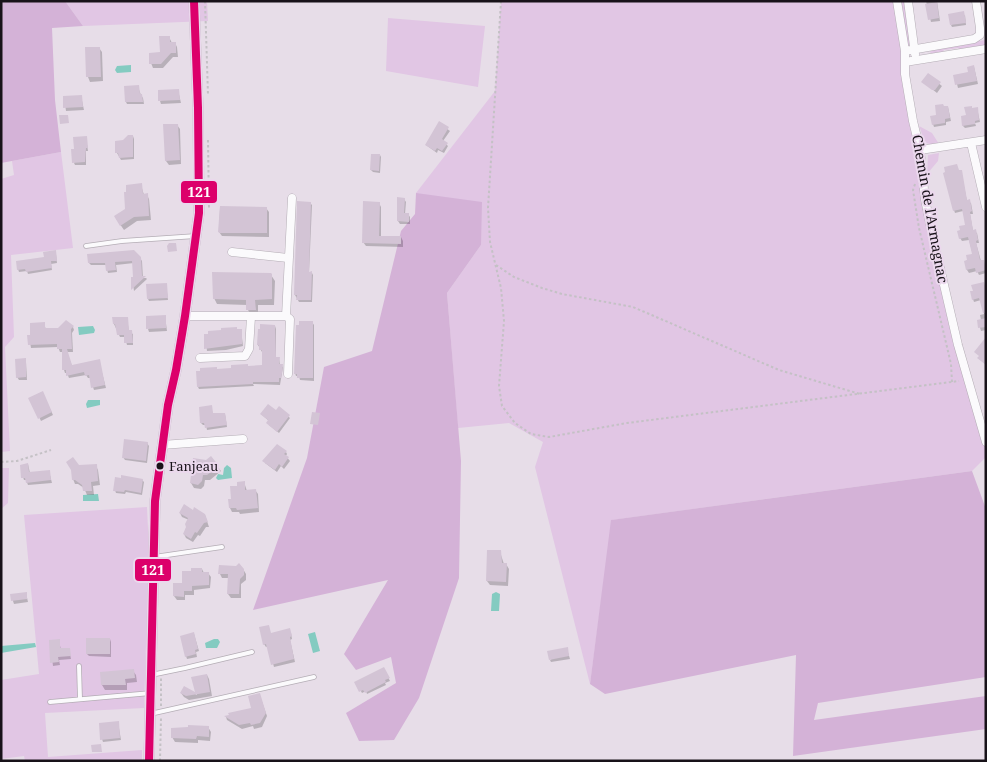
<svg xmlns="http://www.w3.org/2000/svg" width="987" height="762" viewBox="0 0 987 762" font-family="'Noto Serif',serif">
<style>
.green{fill:#e1c6e4}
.forest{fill:#d4b2d7}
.water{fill:#84cbc1}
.shadow{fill:#0003}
.building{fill:#d3c4d5}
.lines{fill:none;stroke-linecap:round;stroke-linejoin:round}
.service-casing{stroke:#b4adb5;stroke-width:5.5}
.minor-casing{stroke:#b4adb5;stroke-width:9}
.tertiary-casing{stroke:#b4adb5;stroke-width:11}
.path{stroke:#c4c1c5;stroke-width:2;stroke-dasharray:2.5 2.5;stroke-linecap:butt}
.service{stroke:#fbfafc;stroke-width:4}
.minor{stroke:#fbfafc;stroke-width:8}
.tertiary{stroke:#fbfafc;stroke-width:9}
.bus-1-casing{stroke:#ebd8ed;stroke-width:11}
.bus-1{stroke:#dc006b;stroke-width:8}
.bus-dot{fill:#181219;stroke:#ebd8ed;stroke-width:2}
.labels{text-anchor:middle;stroke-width:4;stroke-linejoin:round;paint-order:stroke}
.bus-label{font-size:13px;fill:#181219;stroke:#ebd8ed;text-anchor:start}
.street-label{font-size:14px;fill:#181219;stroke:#ebd8ed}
.line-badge{stroke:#ebd8ed;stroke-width:2}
.badge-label{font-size:14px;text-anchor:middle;font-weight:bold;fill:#fff}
</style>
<rect width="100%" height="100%" fill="#e7dde8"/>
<path class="green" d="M65,1H207L208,21L83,26Z
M501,1H894L925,199L986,442V457L972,471L612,520L590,684L535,467L543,442L509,423L458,428L447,293L481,245L416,193L495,91Z
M901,1H905L911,45L908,48Z
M388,18L485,26L478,87L386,71Z
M986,38V46L961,50L958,48L944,50L942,53L931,55L930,50L985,40Z
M919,126L932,133L939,144C922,146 925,140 919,126Z
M61,152L73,248L11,255L14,337L5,347L10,451L1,452V179L14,175L12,161Z
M939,153L938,161L927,174L928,155Z
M1,468H9L8,503L1,509Z
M147,507L149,550L144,708L45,713L48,757L142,750V761H25L24,756L1,759V680L39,674L24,515Z"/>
<path class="forest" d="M1,1H65L83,26L52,28L55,100L61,152L1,163Z
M416,193L482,202L481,245L447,293L461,461L459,578L419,698L394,740L359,741L346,713L396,683L391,657L356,670L344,654L388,580L253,610L307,458L324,367L372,351L401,231L415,214Z
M972,471L986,509V677L818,703L814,720L986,696V729L793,756L796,655L605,694L590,684L611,520Z"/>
<path class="water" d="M131,65V72L117,73L115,70L117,66Z
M93,326L95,330L94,333L79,335L78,327Z
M88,400H100V405L87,408L86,404Z
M227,465L231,468L232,478L218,480L216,478L218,474L223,475L224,468Z
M98,494L99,501H83V495Z
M496,592L500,594L499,611H491L492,594Z
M315,632L320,651L313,653L308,634Z
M214,639H218L220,642L217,648H206L205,643Z
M35,643L36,647L1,653V646Z"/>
<path class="shadow" d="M926,1H937L940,21L931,22Z
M965,15L966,25L952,27L951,25Z
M169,37L172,43H175L177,47L178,57H173L163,68H153L151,63L161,54Z
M99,48L102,52L103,81L90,82L88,77Z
M974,67L978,84L958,88L955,76L969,73Z
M928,75L942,86L937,93L923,82Z
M138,87L141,95L143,98L144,104H127L126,102Z
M178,90L181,103L161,104L160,101Z
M81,96L84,110L66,111L64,97Z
M948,107L951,121L946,122V125L934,127L933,124L938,116L944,108Z
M977,108L980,122L975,123L976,126L965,128L963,126L967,116Z
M439,123L450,131L443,141L448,146L444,153L438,150L437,153L426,145Z
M177,125L180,129L181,164L169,165L166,161Z
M133,136L134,139V159L121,160L117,153L123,142Z
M86,137L88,151H86V165H75L74,163Z
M380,155L381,157L380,173L373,172L371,170Z
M961,171L967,201L971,203L973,214H970L973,231L977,233L979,243H976L981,261L986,269V273L979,275L977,271L969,273L967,270L965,262L973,255L969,240L962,241L960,238L967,226L963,211L955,213L954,210L959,172Z
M141,185L144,195H147L149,199L151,220L137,221L124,230L115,217L126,210Z
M404,199L406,202L405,214H408L410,217V224H400L398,221Z
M310,203L312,205L309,273H312L313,275L312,302H299L295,295Z
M379,203L381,207V237H401L403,241V247L366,246L363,242Z
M220,208H266L269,212V237L222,236L219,232Z
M56,254L57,263L51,264L52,270L28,274L27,271L19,272L18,269Z
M140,258L142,261L143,278H146L147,279L134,291L132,278H134V263L116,265L117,272L108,273L106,265H91L89,263Z
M271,275L275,281L274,305H258V315H251L248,310L247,305L217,304L214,298Z
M166,284L168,300L149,301L148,299Z
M986,289V330L981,331L978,321L981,320L980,315L984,314L981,300L974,302L973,299Z
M165,316L167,331L149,332L148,329Z
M127,318L129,332L133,334V345H127L125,337H120L114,324Z
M312,322L314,325V381L300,380L299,376H296L295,373Z
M44,323L46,330L73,327L74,330L72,333L73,352H67L72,366L99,361L106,388L94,390L90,378H88L86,375L69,378L67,373H65L64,370L63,352H60L58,347L31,348L29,336Z
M275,326L276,329V358H279L280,365L283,367L280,385L253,384L254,386L199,389L198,387L217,370L264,367L262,352L258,345L259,330Z
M241,330L243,346L226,350L207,351L205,335Z
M25,360L26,362L27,380H19L17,377Z
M42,392L53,415L41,421L30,398Z
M211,406L213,415L225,414L227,427L207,430L206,425H203L201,423Z
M279,408L290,418L279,433L269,425V421L261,414L276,412Z
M147,443L149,446L147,463L125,460L123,457Z
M286,452L287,454L286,456L290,461L284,469L281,466L277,472L265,463Z
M211,458L221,471L210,480H205L204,486L201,489L194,488L191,483L207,461Z
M28,464L30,473L49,471L52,483L28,485L26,480H24L23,477Z
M79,466H96L98,470L100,485L93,486L94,495H87L84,488L78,484H75L73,479L72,471Z
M142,480L144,482L142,495L126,492L125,494L116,493L115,490Z
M244,482L247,491L255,490L258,494L259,512L240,514L239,512H232L230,508L238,487Z
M193,511L205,515L209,527H206L200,536L198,535L193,542L186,538L184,534L189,520L182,517L180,513Z
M500,552L504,564H506L509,569L508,586L490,585L487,581Z
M202,569L204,573H208L211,577L210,588L194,590V595H185V600H177L174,596L183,584L192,573Z
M243,569L246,574V580L241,584V598H231L228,594L229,578H222L220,574Z
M26,593L28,602L14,604L11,595Z
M291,633L292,639L290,640L295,662L274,667L268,646L266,647L264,644L271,634Z
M194,634L199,651L196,652L197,657L187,659L186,656Z
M110,639L111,642V657L89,656L87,654Z
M59,641L61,650L69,649L71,659L59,660L60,665L53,666L50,642Z
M567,649L570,659L551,662L550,660Z
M384,669L390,681L385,683L386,685L367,694L366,691L362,693L356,682Z
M133,671L136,675L137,682L127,683V690H105L102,685L101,673Z
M207,675L209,679L212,696L189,700L184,697L181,693L184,688L197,695L193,678Z
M261,699L267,716L262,727L254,729L253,726L242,729L227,720L226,717L253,709Z
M118,722L121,740L103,742L102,739Z
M208,727L211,732L210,741L198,740V743L175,742L172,737Z"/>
<path class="building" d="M937,2L939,18L928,20L925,4Z
M964,11L966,23L950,25L948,14Z
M159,36H170V42H176V53H171L161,64H149V53L160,52Z
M85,47H100L101,77H86Z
M974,65L977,81L955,85L953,75L968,72L967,67Z
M928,73L941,82L935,90H932L921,82Z
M139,85L140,94H142L143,102H125L124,86Z
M179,89L180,100L158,101V90Z
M82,95L83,107L63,108V96Z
M943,104L944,106H948L950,118L945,119V123L932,125L930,116L936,115L935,105Z
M972,106V108L978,107L979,120L975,121V124L962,126L961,116L966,115L964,107Z
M59,115H68L69,123L60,124Z
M439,121L449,127L442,139L448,143L442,151L437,148L435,151L425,145Z
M163,124H178L180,160L165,161Z
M128,135H133V157L119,158L118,153H115V141L123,140Z
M87,136L88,148H86L85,162L72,163L71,149H74L73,137Z
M371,154H380L379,171L370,170Z
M957,164L959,170H962L967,200L970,199L972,211L970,212L973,230L976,229L978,240L976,241L980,260H984L986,269V270L976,273L975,268L966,270L964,261L967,260L966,255L972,254L968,237L959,239L957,231L960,230L959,226L965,225L962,209L953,211L943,173L945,172L944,167Z
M142,183L143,194L148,193L149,216L134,217L120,226L114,216L125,209L124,192H126V185Z
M397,197L405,198L404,213H409V222L397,221Z
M297,201L311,202L309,272L312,271L311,300H296L297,295H294Z
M363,201L380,202L379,236H401V244L362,243Z
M220,206L267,207V233H220L218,232Z
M169,243H176L177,251L168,252L167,246Z
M56,250L57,261H51L52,268L26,272L25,269L17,270L16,261L44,257L43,252Z
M134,250L141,257L142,276H146L131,290V277H133L132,261L115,262L116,270L106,271L105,263H88L87,254Z
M212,272L271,273L272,274V299L255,300L256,310H246V300L213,299Z
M984,282L986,289V313H983L979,298L972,300L970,291H973L971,285Z
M167,283L168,298L147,299L146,284Z
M166,315V328L146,329V316Z
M112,317H128L129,330H132L133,343H124V335H117L115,324H113Z
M986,318V327L978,328L977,320Z
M66,320L74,326L71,329L72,349H67L72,365L100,359L105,385L91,388L89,375L85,376L84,372L66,376V370H62V349H57V344L28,345L27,335H30V323L45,322V328H58Z
M299,321H313V378H297V374H294L296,325H299Z
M260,324L275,325L276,357H280L279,364H283L282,373L281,378H279V382H253V384L197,387L196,371H200V368L217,367V369L231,368V365L248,364V366L262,365V350H259V345H257L258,329H260Z
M237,327V329H242V344L204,349V334H208V331L221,330V328Z
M986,337V365L977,358L979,356L974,352Z
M26,358V377L16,378L15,359Z
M43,391L52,412L38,419L28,398Z
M268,404L276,410L279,406L290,415L277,432L266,423L268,420L260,414Z
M212,405L213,413H225L227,425L205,428L204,423H200L199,407Z
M312,412L320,413L318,425L310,424Z
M124,439L148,442L146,461L122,458Z
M277,444L287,451L284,454L289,457L282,467L279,464L275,470L262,461Z
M211,456L219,466L207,475H203L202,481L198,485L190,483L193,458L206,460Z
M73,457L79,465L97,464L98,481L91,482L92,491H83L82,485L75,480H72L71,470L66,462Z
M28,463L29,472L50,470L51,480L26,483L25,478H21L20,465Z
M121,475L143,479L141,493L125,490L124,492L113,491L115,477L121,478Z
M245,481V490L256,489L258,508L237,510L236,508H229L228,499H231L230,486H237V482Z
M184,504L193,510L194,507L205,514L208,522L204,523L197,533L195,532L191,539L183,534L186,527L185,524L188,518L179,513Z
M487,550H501L502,563H507L506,582L486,581Z
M239,563L244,569V575L240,579L239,594H227L228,574H218L219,565L236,566Z
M191,568H202V572H209V585L192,586V591H184V597L173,596V583H182V571H191Z
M27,592V599L11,601L10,594Z
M269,625L271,633L290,628L292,636L290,637L294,659L271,665L266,644L263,645L259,627Z
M194,632L198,649L195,650L196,654L185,657L180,636Z
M86,638H110V654H86Z
M60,639V648H70L71,656L58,657L59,662L50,663L49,640Z
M568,647L569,656L549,660L547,651Z
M384,667L390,678L385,680L386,682L365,693L363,690L359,692L354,682Z
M134,669L135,678L125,679L126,685H101L100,672Z
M207,674L210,692L186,696L180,693L184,686L195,692L191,677Z
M260,693L266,713L260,723L251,725L250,723L239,725L224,716L229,715L228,713L251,708L248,696Z
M119,721L120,738L100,740L99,723Z
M188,725L209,726V737L197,736L196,739L171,738V728L188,727Z
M101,744L102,752H92L91,745Z"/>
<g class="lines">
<g class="service-casing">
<path id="service" d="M86,246L122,241L196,236
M154,557L222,547
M79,666L80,699
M151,675L185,668L252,652
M50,702L151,693
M150,714L314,677"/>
</g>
<g class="minor-casing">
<path id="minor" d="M897,1L905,51V74L913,121L920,150L925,199L931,229L958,345L986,442
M908,1L915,54
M905,51L974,39L980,35V28L976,1
M905,62L986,49
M971,143L986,207
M920,150L986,140
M232,252L288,258
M185,316H286L292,198
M286,316L290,319L288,374
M200,358L245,356L249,349L251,317
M162,445L243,439"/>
</g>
<g class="tertiary-casing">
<path id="tertiary" d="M149,761L155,501L168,405L176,370L185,316L199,213L198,108L194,1"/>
</g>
<path class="path" d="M205,1L208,95
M501,1L488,208L490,242L501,288L504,321L499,386L502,406L515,423L531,434L549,437L627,423L959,381
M208,140L209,208
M915,184L913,190L919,228L951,364L952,382
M496,265L514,277L542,288L562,294L633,307L779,370L860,394
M1,462L17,461L51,450
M161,706V678
M160,761L161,718"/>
<use href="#service" class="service"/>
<use href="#minor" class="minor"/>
<use href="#tertiary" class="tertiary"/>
<g class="bus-1-casing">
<path id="bus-1" d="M149,761L155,501L168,405L176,370L185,316L199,213L198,108L194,1"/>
</g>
<use href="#bus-1" class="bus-1"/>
</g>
<circle class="bus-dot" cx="160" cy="466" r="4.5"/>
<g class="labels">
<g class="bus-label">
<text x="169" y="471">Fanjeau</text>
</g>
<g class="street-label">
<text transform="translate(930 209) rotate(80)" y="5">Chemin de l'Armagnac</text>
</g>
</g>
<g class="line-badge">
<rect x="180" y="180" width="38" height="24" rx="5" fill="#dc006b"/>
<rect x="134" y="558" width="38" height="24" rx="5" fill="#dc006b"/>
</g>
<g class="badge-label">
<text x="199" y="197">121</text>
<text x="153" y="575">121</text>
</g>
<rect width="987" height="762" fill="none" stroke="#181219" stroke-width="5"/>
</svg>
